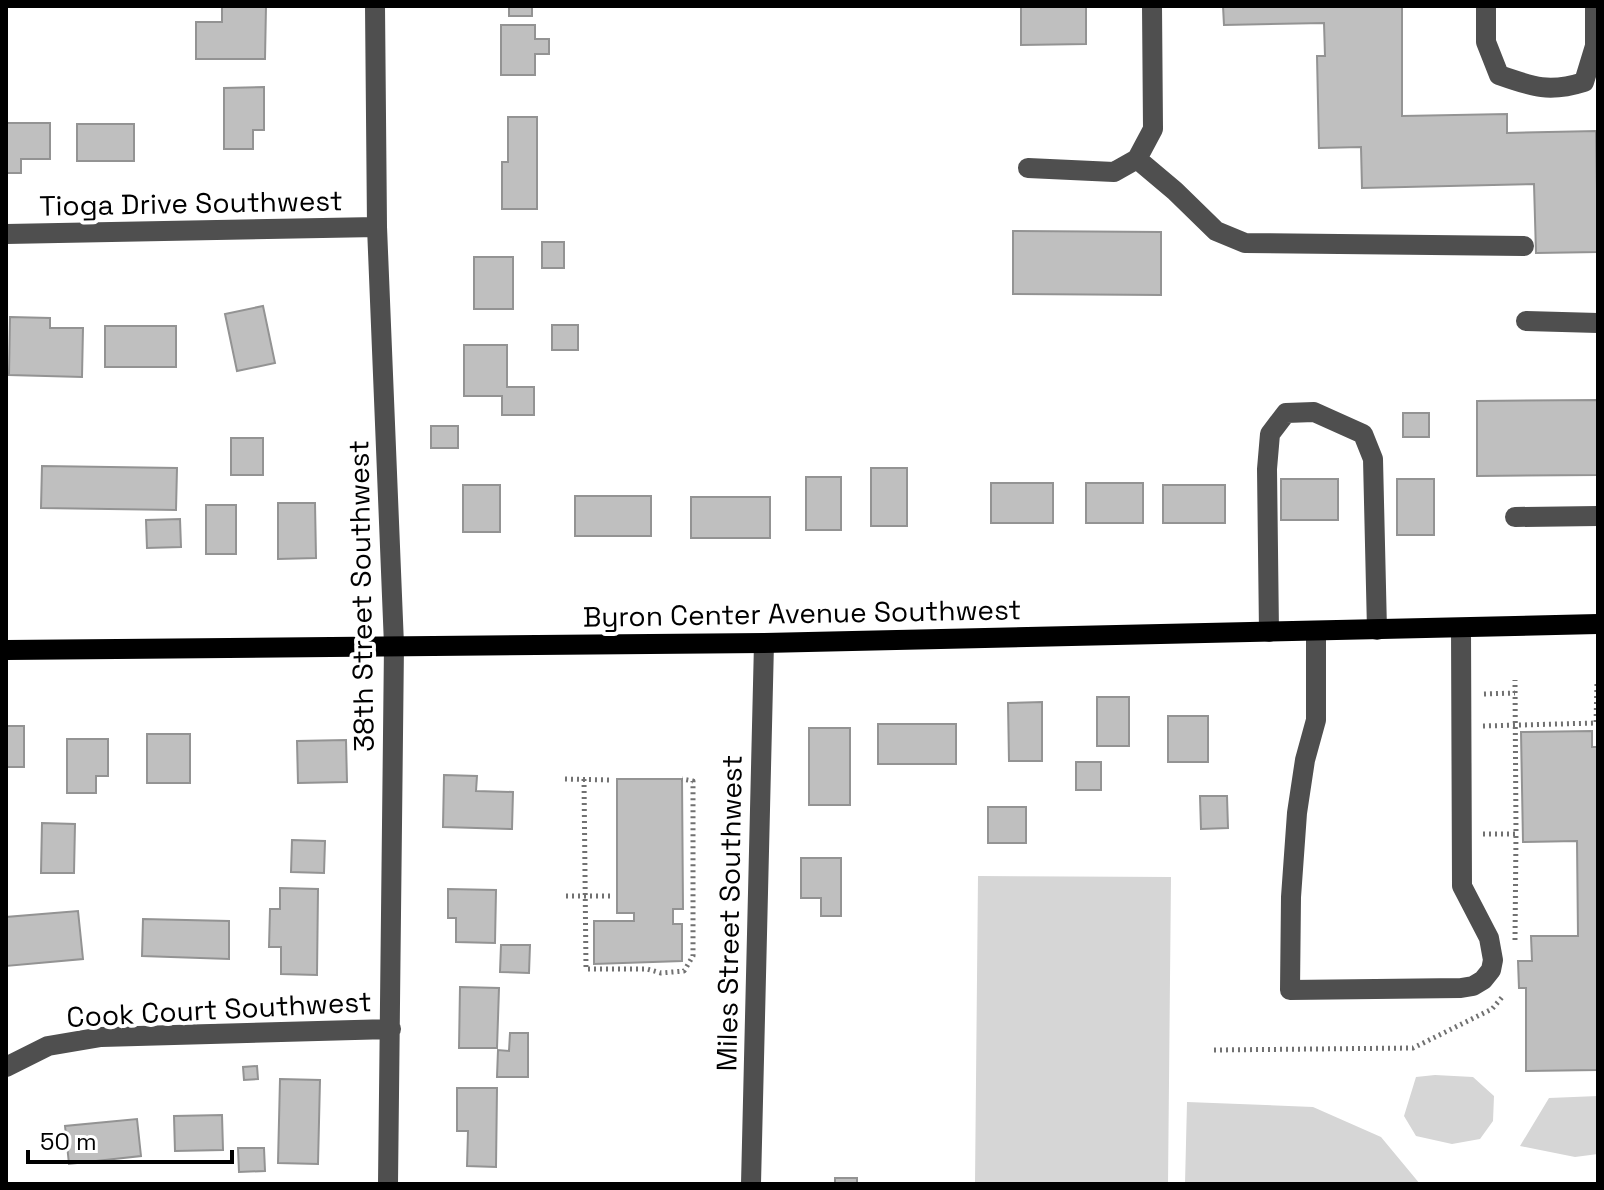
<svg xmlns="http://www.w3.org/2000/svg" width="1604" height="1190" viewBox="0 0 1604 1190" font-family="'Space Grotesk',sans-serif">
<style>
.green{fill:#d6d6d6}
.building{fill:#bfbfbf;stroke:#939393;stroke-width:2}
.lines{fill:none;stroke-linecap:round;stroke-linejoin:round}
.path{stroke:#717171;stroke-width:5;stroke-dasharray:2 4;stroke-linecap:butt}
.minor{stroke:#4f4f4f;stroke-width:20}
.major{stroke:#000;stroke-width:20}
.labels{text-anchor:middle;stroke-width:8;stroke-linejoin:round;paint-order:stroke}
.street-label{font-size:28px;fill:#000;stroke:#fff}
</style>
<rect width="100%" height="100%" fill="#fff"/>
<path class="green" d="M978,876L1171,877L1168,1184H975Z
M1435,1075L1473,1077L1494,1096L1493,1121L1480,1139L1452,1144L1416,1136L1404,1116L1416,1077Z
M1598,1096V1154L1575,1157L1520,1146L1549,1098Z
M1187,1102L1313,1107L1381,1137L1420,1184H1185Z"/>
<path class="building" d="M222,6H266L265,59H196V22H222Z
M509,6H532V16H509Z
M1021,6H1086V44L1021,45Z
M1223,6H1402V116L1507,114V133L1596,131L1598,252L1536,253L1534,184L1362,188L1361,147L1319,148L1317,56H1325L1324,23L1224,25Z
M501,25H535V39H549V54H535V75H501Z
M264,87V130H253V149H224V88Z
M508,117H537V209H502V162H508Z
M6,123H50V159H21V173H6Z
M77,124H134V161H77Z
M1013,231L1161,232V295L1013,294Z
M542,242H564V268H542Z
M474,257H513V309H474Z
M263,306L275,363L237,371L225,314Z
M10,317L50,318V328H83L82,377L9,375Z
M552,325H578V350H552Z
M105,326H176V367H105Z
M464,345H507V387H534V415H502V396H464Z
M1598,400V475L1477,476V401Z
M1403,413H1429V437H1403Z
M431,426H458V448H431Z
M231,438H263V475H231Z
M42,466L177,468L176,510L41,508Z
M871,468H907V526H871Z
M806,477H841V530H806Z
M1281,479H1338V520H1281Z
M1397,479H1434V535H1397Z
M991,483H1053V523H991Z
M1086,483H1143V523H1086Z
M463,485H500V532H463Z
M1163,485H1225V523H1163Z
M575,496H651V536H575Z
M691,497H770V538H691Z
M278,503H315L316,558L278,559Z
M206,505H236V554H206Z
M180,519L181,547L147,548L146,520Z
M1097,697H1129V746H1097Z
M1042,702V761H1009L1008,703Z
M1168,716H1208V762H1168Z
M878,724H956V764H878Z
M6,726H24V767H6Z
M809,728H850V805H809Z
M1592,731V747H1598V1070L1526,1071V988H1519L1518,961H1532L1531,936H1578L1577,841L1523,842L1521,732Z
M147,734H190V783H147Z
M67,739H108V776H96V793H67Z
M346,740L347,782L298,783L297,741Z
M1076,762H1101V790H1076Z
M444,775L477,776L476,791L513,792L512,829L443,827Z
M617,779H682L683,909H673V924H682V961L594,964V921H634V913H617Z
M1200,796H1227L1228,828L1201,829Z
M988,807H1026V843H988Z
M42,823L75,824L74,873H41Z
M292,840L325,841L324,873L291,872Z
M801,858H841V916H821V898H801Z
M280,888L318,889L317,975L281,974V947H269L270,909H280Z
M448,889L496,890L495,943L456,942V918H448Z
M78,911L83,959L6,966V917Z
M143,919L229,921V959L142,956Z
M501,945H530L529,973L500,972Z
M460,987L499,988L497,1048H459Z
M510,1033H528V1077H497L498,1050L509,1051Z
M257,1066L258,1079L244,1080L243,1067Z
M280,1079L320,1080L318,1164L278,1163Z
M457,1088H497L496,1167L467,1166L468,1131H457Z
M222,1115L223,1150L175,1151L174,1116Z
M137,1119L141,1156L69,1164L65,1126Z
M238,1148H264L265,1171L239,1172Z
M835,1178H857V1184H835Z"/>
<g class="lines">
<path class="path" d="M1484,694L1515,693
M1483,726L1596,723L1597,683
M565,779L612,780
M584,779L586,969H647L661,973L684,971L693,956V781L682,779
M1483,834H1516L1515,680
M566,896H614
M1515,940L1516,834
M1214,1050L1413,1048L1492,1009L1504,995"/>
<path class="minor" d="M375,6L377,227L394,645L388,1184
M1486,6V42L1499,75C1533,87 1549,93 1584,82L1595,46V6
M1137,159L1175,191L1216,231L1245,243L1524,246
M1028,168L1114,172L1137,159L1153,129L1152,6
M6,234L377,227
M1526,321L1598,323
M1515,517L1598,516
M1316,631V720L1305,760L1297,813L1291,897L1290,990L1461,988L1473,986L1483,980L1491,970L1493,960L1489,938L1462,886L1461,628
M1269,632L1267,469L1270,434L1286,413L1314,412L1363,434L1373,459L1377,630
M6,1067L48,1046L101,1037L391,1029
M751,1184L764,643"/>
<path class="major" d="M6,650L764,643L1598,624"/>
</g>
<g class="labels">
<g class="street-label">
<text transform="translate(191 203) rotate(-1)" y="10">Tioga Drive Southwest</text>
<text transform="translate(361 596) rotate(-91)" y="10">38th Street Southwest</text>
<text transform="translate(802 613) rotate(-1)" y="10">Byron Center Avenue Southwest</text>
<text transform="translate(729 913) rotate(-89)" y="10">Miles Street Southwest</text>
<text transform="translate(219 1009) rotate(-3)" y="10">Cook Court Southwest</text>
</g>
</g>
<rect width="1604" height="1190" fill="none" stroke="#000000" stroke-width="16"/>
<path d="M28 1150v12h204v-12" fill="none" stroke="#000000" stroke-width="4"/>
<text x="40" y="1150" font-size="24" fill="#000000" stroke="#ffffff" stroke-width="6" paint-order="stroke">50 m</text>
</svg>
